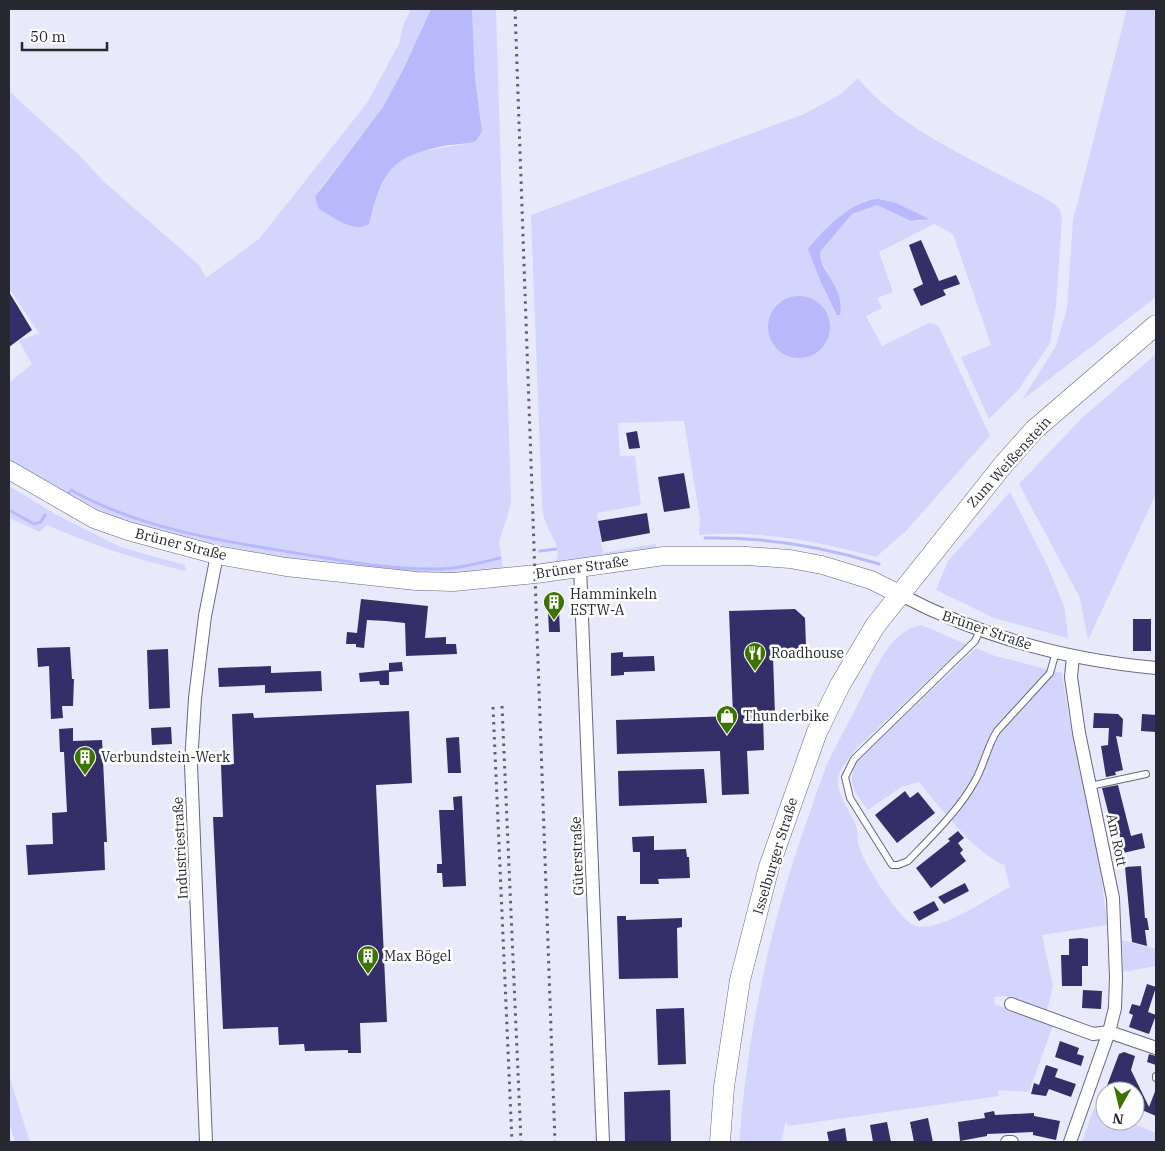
<svg xmlns="http://www.w3.org/2000/svg" width="1165" height="1151" viewBox="0 0 1165 1151" font-family="'IBM Plex Serif',serif">
<style>
.green{fill:#d4d5fd;fill-rule:evenodd}
.water{fill:#b8b8fd}
.lines{fill:none;stroke-linecap:round;stroke-linejoin:round}
.stream{stroke:#b8b8fd;stroke-width:3}
.building{fill:#342f68}
.service-casing{stroke:#666780;stroke-width:8}
.minor-casing{stroke:#666780;stroke-width:14}
.secondary-casing{stroke:#666780;stroke-width:19}
.primary-casing{stroke:#666780;stroke-width:21}
.service{stroke:#fff;stroke-width:6}
.minor{stroke:#fff;stroke-width:12}
.secondary{stroke:#fff;stroke-width:18}
.primary{stroke:#fff;stroke-width:20}
.rail{stroke:#61616e;stroke-width:3;stroke-dasharray:2.5 5;stroke-linecap:butt}
.labels{text-anchor:middle;stroke-width:5;stroke-linejoin:round;paint-order:stroke}
.street-label{font-size:14px;fill:#282833;stroke:#fff}
.poi-label{font-size:14px;fill:#282833;stroke:#fff;text-anchor:start}
</style>
<rect width="100%" height="100%" fill="#e8e9fa"/>
<path class="green" d="M411,9H431L404,68L383,107L320,189L374,204L386,174L399,161L418,152L465,144L482,131L475,79L472,9H496L511,500L508,515L499,541L503,569L430,576L288,559L204,542L122,521L95,511L9,462V383L32,364L19,341L39,333L11,291L9,292V91L81,157L102,180L199,265L206,278L259,239L367,103L399,44L403,26Z
M1127,9H1156V297L1022,400L1056,346L1067,308L1073,220Z
M858,78C900,132 993,168 1053,203L1060,210L1062,218L1056,305L1050,343L1019,389L989,419L961,357L991,345L953,234L934,224L879,252L893,292L877,298L882,308L866,316L882,346L929,323L938,325L990,436L905,532L876,557C817,541 760,530 699,535L700,519L684,421L618,423L620,456H635L641,505L597,513L603,553L655,544L658,549L540,567V563L556,561C562,547 550,535 546,523C543,517 543,510 542,504L531,215L804,114L841,94ZM866,200L923,221H911L877,205L852,214L820,252L822,263L830,275L808,249Z
M1156,354V494L1088,640L1080,598L1019,484L1082,418Z
M9,486L55,514L120,547L185,565L186,571C138,560 92,545 47,525L40,532L9,518Z
M1010,492L1048,567L1065,609L1068,638L994,618L936,590L948,561Z
M921,625L966,644L856,749C849,758 838,770 838,782C838,798 852,813 857,828C858,833 857,838 858,843C861,860 900,922 916,926C939,933 988,898 1010,887L1004,865C974,852 940,808 919,782L901,787L868,810C854,791 846,784 857,761L976,648L995,656L1062,673L1070,725L1098,849L1107,925L1042,935L1053,986L1047,1010L1005,996L995,997L994,1004L1053,1025L1029,1092L998,1090L999,1096L788,1126L786,1121L781,1142H739C748,1031 770,923 808,818C815,798 821,777 830,758C840,738 851,718 861,698C875,671 889,631 921,625Z
M1122,940L1156,949V966L1123,972Z
M9,1076L30,1142H15L9,1122Z
M1094,1108L1105,1112V1121H1127L1156,1133V1142H1082Z"/>
<path class="water" d="M431,9H472L475,79L482,131L476,141C467,144 458,144 449,145C391,156 383,169 369,224C353,234 334,217 319,209L315,197L383,107L404,68Z
M878,199L896,203L929,219L911,221L877,205L852,214L820,252C820,275 845,285 840,315H837L820,280L808,249C825,228 851,201 878,199Z
M768 327a31 31 0 1 1 62 0a31 31 0 1 1-62 0Z"/>
<g class="lines">
<path class="stream" d="M69,493L71,490C142,530 228,542 308,555C350,562 394,570 436,569C458,569 479,563 500,558
M9,510L34,524L41,522L45,515
M705,538C765,537 822,546 879,564
M540,551L556,549"/>
</g>
<path class="building" d="M921,240L939,281L956,275L960,284L943,290L946,295L921,306L913,289L923,284L909,245Z
M9,292L32,330L9,347Z
M637,431L640,448L629,449L626,433Z
M684,473L690,508L664,512L658,477Z
M647,513L650,533L602,542L598,521Z
M361,599L428,606L425,638L446,637V644H456L457,654L406,656L405,623L386,621L367,620L364,648L356,647V644H346L347,632L357,633Z
M795,609L805,618L806,646L797,655L773,656L775,715H763L764,750L747,751L749,794L722,795L720,751L617,754L616,720L733,716L729,611Z
M548,611H559L560,632H549Z
M1133,619H1151V651H1133Z
M70,647L72,679H74L73,706H62L63,718L51,719L49,666L38,667L37,648Z
M168,649L170,708L149,709L147,650Z
M623,652V657L654,656L655,671L624,672V675L611,676V653Z
M402,662L403,671L389,672V663Z
M271,666V673L321,671L322,691L265,693V685L219,687L218,668Z
M389,670V685H380L379,681L360,682L359,673Z
M409,711L412,783L376,785L387,1022L360,1023L361,1053H348V1050L305,1051L304,1044L279,1045L278,1027L223,1029L213,817H223L221,765L234,764L232,714L253,713L254,718Z
M1094,713L1118,714L1123,719L1122,737L1116,736L1123,770L1115,772L1116,775L1106,777L1101,746L1108,745L1109,728H1093Z
M1142,714L1156,715V732L1141,731Z
M171,727L172,744L152,745L151,728Z
M73,728V741L102,740L107,842H104L105,870L28,875L26,845L53,844L52,813L67,812L64,752H60L59,729Z
M459,737L461,773H448L446,738Z
M704,769L707,803L619,806L618,771Z
M1118,785L1131,836L1142,833L1145,848L1123,853L1119,832L1113,831L1102,788Z
M905,791L910,798L918,792L935,813L897,843L875,815Z
M462,796L466,886L443,887L442,873H437V864H442L439,810H454L453,797Z
M958,831L964,838L958,843L963,850L960,853L966,861L931,888L916,868L950,841L948,839Z
M654,836V850L686,849L687,857H689L690,878L658,879L659,884H640V852H633L632,837Z
M1141,866L1145,918H1147L1149,930H1145L1147,946L1132,942L1125,867Z
M965,883L969,891L944,904L938,897Z
M934,901L939,910L919,921L913,912Z
M617,916H626V920L682,918V927L677,928L678,978L619,979Z
M1081,938L1088,939V966H1082V986H1062L1061,955H1069V939Z
M1147,984L1156,987L1148,1012L1156,1015L1149,1034L1129,1027L1133,1015L1129,1013L1132,1004L1140,1006Z
M1083,990L1102,991L1101,1009L1082,1008Z
M684,1008L686,1064L658,1065L656,1009Z
M1060,1041L1079,1048L1077,1054L1084,1056L1081,1066L1055,1057Z
M1124,1052L1135,1056L1131,1070L1149,1107L1156,1089V1116L1135,1107V1091H1105L1119,1054Z
M1149,1054L1156,1056V1065L1147,1062Z
M1046,1065L1058,1069L1055,1077L1076,1084L1071,1097L1049,1089L1046,1096L1031,1094L1034,1083L1039,1085Z
M670,1090L671,1142H625L624,1092Z
M994,1111L995,1115L1034,1113V1116L1060,1121L1056,1140L1033,1135V1132L987,1134V1136L960,1141L958,1122L985,1118L984,1113Z
M928,1118L933,1142H914L910,1122Z
M887,1122L891,1142H873L870,1125Z
M845,1128L847,1142H829L827,1132Z"/>
<g class="lines">
<g class="service-casing">
<path id="service" d="M980,630L975,641L854,759L845,777L850,798L892,865H898L908,861C931,837 959,810 975,781C984,765 987,747 997,731L1050,673L1056,652
M1090,786L1146,774
M1156,1078V1076"/>
</g>
<g class="minor-casing">
<path id="minor" d="M580,568L603,1142
M899,594C979,636 1067,660 1156,668
M1011,1004L1093,1034L1109,1032L1156,1048
M206,1142L191,764L195,698L205,616L217,555
M1007,1142H1012
M1070,1142L1109,1032L1115,1008L1116,977L1113,898L1079,733L1071,677L1073,656"/>
</g>
<g class="secondary-casing">
<path id="secondary" d="M9,470L94,519L128,531L217,555L286,567L416,581L454,582L536,574L664,556H746L790,559L822,565L871,580L899,594"/>
</g>
<g class="primary-casing">
<path id="primary" d="M720,1142L724,1087L740,980L769,867L817,732L840,685L875,626L1003,465L1034,430L1156,325"/>
</g>
<use href="#service" class="service"/>
<use href="#minor" class="minor"/>
<use href="#secondary" class="secondary"/>
<use href="#primary" class="primary"/>
<path class="rail" d="M515,9L555,1142
M502,706L521,1142
M493,707L512,1142"/>
</g>
<defs>
<g id="building-pin" transform="scale(1.125)"><path d="M0 17L-7.5 6A9.5 9.5 0 1 1 7.5 6Z" fill="#3d7300" stroke="#fff"/><path d="M-4-6H4V6H1V3H-1V6H-4ZM-2.5-4.3h1.7v1.8h-1.7ZM.8-4.3h1.7v1.8H.8ZM-2.5-1h1.7V.8h-1.7ZM.8-1h1.7V.8H.8Z" fill="#fff"/></g>
<g id="restaurant-pin" transform="scale(1.125)"><path d="M0 17L-7.5 6A9.5 9.5 0 1 1 7.5 6Z" fill="#3d7300" stroke="#fff"/><path d="M-5-6h1v4h1v-4h1v4h1v-4h1v5L-1.5 .5V6h-2V.5L-5-1ZM5-6V6H3V1.5H1.5Q1.5-4 5-6Z" fill="#fff"/></g>
<g id="shop-pin" transform="scale(1.125)"><path d="M0 17L-7.5 6A9.5 9.5 0 1 1 7.5 6Z" fill="#3d7300" stroke="#fff"/><path d="M-5-2.5h2.3a2.7 3.5 0 0 1 5.4 0H5L5.5 6h-11ZM-1.5-2.5h3a1.5 2.3 0 0 0-3 0Z" fill="#fff"/></g>
</defs>
<g fill-rule="evenodd">
<use href="#building-pin" x="554" y="602"/>
<use href="#restaurant-pin" x="755" y="653"/>
<use href="#shop-pin" x="727" y="716"/>
<use href="#building-pin" x="85" y="757"/>
<use href="#building-pin" x="368" y="956"/>
</g>
<g class="labels">
<g class="street-label">
<text transform="translate(1009 462) rotate(-48)" y="5">Zum Weißenstein</text>
<text transform="translate(181 544) rotate(14)" y="5">Brüner Straße</text>
<text transform="translate(582 567) rotate(-8)" y="5">Brüner Straße</text>
<text transform="translate(987 630) rotate(19)" y="5">Brüner Straße</text>
<text transform="translate(1117 840) rotate(78)" y="5">Am Rott</text>
<text transform="translate(180 848) rotate(-93)" y="5">Industriestraße</text>
<text transform="translate(577 856) rotate(-92)" y="5">Güterstraße</text>
<text transform="translate(775 856) rotate(-73)" y="5">Isselburger Straße</text>
</g>
<g class="poi-label">
<text x="570" y="599">Hamminkeln<tspan x="570" dy="16">ESTW-A</tspan></text>
<text x="771" y="658">Roadhouse</text>
<text x="743" y="721">Thunderbike</text>
<text x="101" y="762">Verbundstein-Werk</text>
<text x="384" y="961">Max Bögel</text>
</g>
</g>
<rect width="1165" height="1151" fill="none" stroke="#282833" stroke-width="20"/>
<g transform="translate(1120 1106) rotate(188)"><circle r="24" fill="#ffffff" stroke="#a9a9ad"/>
<path d="M0-4L9 19L0 12L-9 19Z" fill="#3d7300"/>
<text y="-8" font-size="14" font-weight="bold" text-anchor="middle" fill="#282833">N</text>
</g>
<path d="M22 42v8h85v-8" fill="none" stroke="#282833" stroke-width="2.5"/>
<text x="30" y="42" font-size="15" fill="#282833" stroke="#ffffff" stroke-width="4" paint-order="stroke">50 m</text>
</svg>
